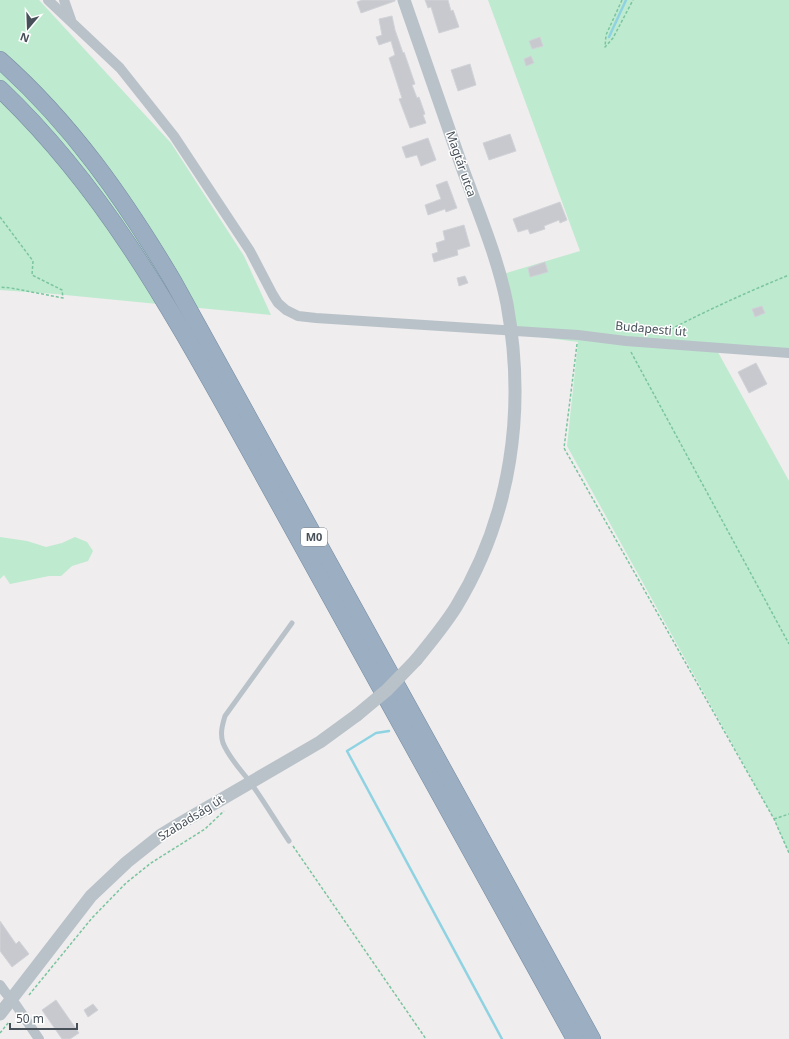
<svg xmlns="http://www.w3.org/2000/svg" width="789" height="1039" viewBox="0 0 789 1039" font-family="'Noto Sans',sans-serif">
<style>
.green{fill:#beeacf}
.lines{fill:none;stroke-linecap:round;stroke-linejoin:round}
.stream{stroke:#8fd3e3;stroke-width:2.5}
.building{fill:#c7c9cf;stroke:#d1d3d8}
.trunk-casing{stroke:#748ba3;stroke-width:18}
.path{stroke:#7ac59f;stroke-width:1.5;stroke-dasharray:3 2;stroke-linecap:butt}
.service{stroke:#b9c2c9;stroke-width:5}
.minor{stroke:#b9c2c9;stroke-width:10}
.tertiary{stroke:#b9c2c9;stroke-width:13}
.trunk{stroke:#9caec1;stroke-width:17}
.tertiary-bridge{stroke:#b9c2c9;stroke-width:13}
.labels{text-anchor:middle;stroke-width:3;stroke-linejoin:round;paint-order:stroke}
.shield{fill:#fff;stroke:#7e848b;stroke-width:1}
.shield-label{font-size:11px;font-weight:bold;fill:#475059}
.street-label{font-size:12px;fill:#475059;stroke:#fff}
</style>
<rect width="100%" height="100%" fill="#efeded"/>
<g class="green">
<path d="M0,0H39L171,143L244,256L271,315L55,294L0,290Z"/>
<path d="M488,0H789V349L714,345L789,481V853L774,819L567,446L578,342L518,334L500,275L580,251Z"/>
<path d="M0,537L27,541L46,547L62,543L75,537L87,542L93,551L88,561L72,566L61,576H49L10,584L4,575L0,579Z"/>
</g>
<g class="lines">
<g class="stream">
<path d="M609,37L626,0"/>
<path d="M389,731L376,733L347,751L502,1039"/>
</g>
</g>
<g class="building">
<path d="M362,0H395V1L361,13L357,2Z"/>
<path d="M425,0H448L451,11L453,10L459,27L439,33L431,7L428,8Z"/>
<path d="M392,16L395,30L403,53L404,52L415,84L412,85L417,98L419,97L425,114L423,115L426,123L410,128L399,99L402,98L389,58L395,55L391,41L379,45L376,37L382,35L379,19Z"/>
<path d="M540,37L543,46L532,49L529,41Z"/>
<path d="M531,56L534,63L526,66L524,59Z"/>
<path d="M470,64L476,85L458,91L451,70Z"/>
<path d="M510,134L516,151L489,160L483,143Z"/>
<path d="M428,138L436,160L421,166L417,155L406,158L402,147Z"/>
<path d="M447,181L457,208L446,212L445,209L428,215L425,205L441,199L436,185Z"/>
<path d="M560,202L567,220L560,223L559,220L544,226L545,229L530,234L528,229L518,232L513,219Z"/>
<path d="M464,225L470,246L457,250L458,255L434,262L432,254L438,252L436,243L445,240L443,231Z"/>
<path d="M545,262L548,272L530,277L528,268Z"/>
<path d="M465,276L468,283L459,286L457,278Z"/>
<path d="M762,306L765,313L755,317L752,309Z"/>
<path d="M756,363L767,384L749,393L738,372Z"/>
<path d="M0,921L16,944L19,941L29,954L12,967L0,951Z"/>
<path d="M56,1000L79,1033L70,1039H62L42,1010Z"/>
<path d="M93,1004L98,1010L88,1017L84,1010Z"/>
</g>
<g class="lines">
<g class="trunk-casing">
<g id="trunk">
<path d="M0,60C72,124 124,199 173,281L592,1039"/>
<path d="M0,89C105,189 170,308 240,433L575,1039"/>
</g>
</g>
<g class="path">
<path d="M622,0L606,35L605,47L613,38L633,0"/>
<path d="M0,217L33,261L32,275L62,290L63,298L11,288L0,287"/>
<path d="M662,334C703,312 745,293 789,275"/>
<path d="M577,344L564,448L774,819L789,853"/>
<path d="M631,352L789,644"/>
<path d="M774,819L789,814"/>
<path d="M293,846L426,1039"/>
<path d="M29,995L92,918L126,883L151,863L205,829L224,811"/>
<path d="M0,1033L9,1022"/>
</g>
<path class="service" d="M289,841C276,822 264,801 250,782C241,770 229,758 223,743C220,734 222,726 225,716L292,623"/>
<g class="minor">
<path d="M48,0L120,68L174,136L250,251L273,295L278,303L286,310L298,316L316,318L578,335L626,341L789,353"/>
<path d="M64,0L71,20"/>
<path d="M0,985L5,992L16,1005L39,1039"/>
</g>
<g class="tertiary">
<path d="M404,0C423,56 443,111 462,167C478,211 498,258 507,304C526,409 512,515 456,607C444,626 430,643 416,660"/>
<path d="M0,1014L91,896L127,862L161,835L179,824L320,742L357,715"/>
</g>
<use href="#trunk" class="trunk"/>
<path class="tertiary-bridge" d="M357,715L387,690L416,660"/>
</g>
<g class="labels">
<rect class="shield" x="301" y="528" width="26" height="18" rx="3"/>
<g class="shield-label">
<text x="314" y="541">M0</text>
</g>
<g class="street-label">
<text transform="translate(461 164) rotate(71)" y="4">Magtár utca</text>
<text transform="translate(651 329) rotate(5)" y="4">Budapesti út</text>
<text transform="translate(191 818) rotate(-32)" y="4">Szabadság út</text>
</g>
</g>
<g transform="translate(28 28) rotate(199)" stroke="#ffffff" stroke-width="3" paint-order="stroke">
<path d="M0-3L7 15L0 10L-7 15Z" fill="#475059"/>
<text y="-6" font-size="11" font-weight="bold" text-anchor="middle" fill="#475059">N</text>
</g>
<path d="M10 1023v6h67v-6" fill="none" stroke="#475059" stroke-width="2"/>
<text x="16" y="1023" font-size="12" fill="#475059" stroke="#ffffff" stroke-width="3" paint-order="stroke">50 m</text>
</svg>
